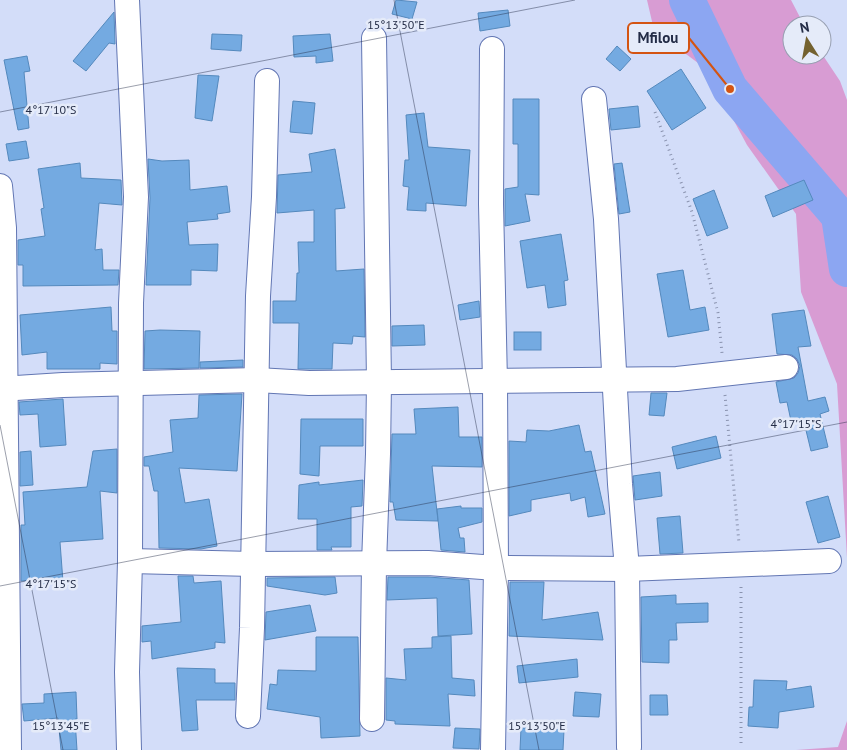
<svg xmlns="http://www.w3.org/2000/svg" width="847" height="750" viewBox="0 0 847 750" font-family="'PT Sans',sans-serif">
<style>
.green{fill:#d89cd3}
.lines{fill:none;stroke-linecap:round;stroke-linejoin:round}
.river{stroke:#8ca6f2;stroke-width:36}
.building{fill:#74aae1;stroke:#5489bd}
.street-casing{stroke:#6276b3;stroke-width:26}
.path{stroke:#8a93af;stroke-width:3;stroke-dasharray:1 4;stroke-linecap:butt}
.street{stroke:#fff;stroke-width:24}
.ticks{fill:none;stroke:#232c46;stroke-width:1;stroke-opacity:0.45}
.ticks-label{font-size:12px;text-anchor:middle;fill:#232c46;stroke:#e5ebf9;stroke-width:5;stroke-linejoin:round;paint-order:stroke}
.leader{fill:none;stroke:#d45412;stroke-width:2}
.callout-dot{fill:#d45412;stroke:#e5ebf9;stroke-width:2}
.callout{fill:#e5ebf9;stroke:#d45412;stroke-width:2}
.callout-label{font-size:15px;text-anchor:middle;font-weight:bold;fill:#232c46}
</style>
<rect width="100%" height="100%" fill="#d3ddf9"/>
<g class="green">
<path d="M647,0H791L804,25H792V55H822V54L840,81L847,100V558L837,384L801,292L796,214L747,145L706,69L654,30Z"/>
<path d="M847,721V750H796L838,747Z"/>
</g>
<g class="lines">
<path class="river" d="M687,0L730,89L839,216L847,269"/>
</g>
<g class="building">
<path d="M396,0L417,2L412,19L392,14Z"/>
<path d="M508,10L510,26L480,31L478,13Z"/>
<path d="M114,12L115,44L109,43L86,71L73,61Z"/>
<path d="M212,34L242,35L241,51L211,49Z"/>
<path d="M330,34L333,61L316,63V56L294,57L293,36Z"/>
<path d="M617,46L631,59L620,71L606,59Z"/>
<path d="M27,56L30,71L24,72L29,128L18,130L4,60Z"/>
<path d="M681,69L706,108L672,130L647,91Z"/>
<path d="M198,75L219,76L212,121L195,118Z"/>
<path d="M513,99H539V195L525,194L530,221L505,226V189L518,187V144H513Z"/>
<path d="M293,101L315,103L312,134L290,132Z"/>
<path d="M638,106L640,127L611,130L609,109Z"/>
<path d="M424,113L428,147L470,150L466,206L426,203V211L407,210L409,187L403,186L405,160H409L406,115Z"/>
<path d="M26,141L29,158L9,161L6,144Z"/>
<path d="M335,149L345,208L335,209L336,271L364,269L365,337L353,336L352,344L333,343L332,369H298L299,323H273V301H296L297,273H299L298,242H314V210L277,213L278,175L312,172L309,154Z"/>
<path d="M148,159L162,161L189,160L190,190L227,186L230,212L217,214L218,219L187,222L189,245L218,244L217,271L191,270V285H146L150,198Z"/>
<path d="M80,163L81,178L121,180L122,205L99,203L95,250L102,249L103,270H119L118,285L23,286V265H18V240L45,236L41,209L44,208L38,169Z"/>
<path d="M622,163L630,212L619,214L614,164Z"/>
<path d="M804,180L813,200L773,217L765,196Z"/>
<path d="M714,190L728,228L707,236L693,199Z"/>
<path d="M561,234L568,280L564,281L566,305L548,308L545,285L527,288L520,241Z"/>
<path d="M683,270L690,310L705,307L709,330L668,337L657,274Z"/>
<path d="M479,301L480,317L460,320L458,305Z"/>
<path d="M111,307L112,331H117V364L100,363V369H47V352L22,355L20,315Z"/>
<path d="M804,310L811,346L798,347L808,401L825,397L829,411L820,414L828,447L811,451L803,418L791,421L787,402L780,403L776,382L794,378L798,373L800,366L797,359L792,355L777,354L772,314Z"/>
<path d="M424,325L425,345L392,346V326Z"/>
<path d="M160,330L200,331L199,368L144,369L145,331Z"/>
<rect x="514" y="332" width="27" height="18"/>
<path d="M243,360V367L200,368V362Z"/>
<path d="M651,393H667L664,416L649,415Z"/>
<path d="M242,394L237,471L179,468L185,503L209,499L217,546L201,549L159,548L158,491H154L149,466H144V457L173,452L170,420L198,418L199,395Z"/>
<path d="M63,399L66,445L40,447L38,414L20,415L19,402Z"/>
<path d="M458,407L459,437H482V467L432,466L438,521L396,520L393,502H390L392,434H416L414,409Z"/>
<path d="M301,419H363V446H320L319,476L300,474Z"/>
<path d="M579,425L585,452L591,451L605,514L588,517L585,497L571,501L570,493L531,500V511L509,516V441L526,442L527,430L549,431Z"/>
<path d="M716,436L721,458L677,469L672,447Z"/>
<path d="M117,449V493L100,491L103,539L60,542L63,582L40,584V579L21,581V525H25L23,492L87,487L93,451Z"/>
<path d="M31,451L33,485L20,486V452Z"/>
<path d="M660,472L662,496L635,500L633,476Z"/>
<path d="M363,480L362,506L351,507V547H331L332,550H317V519H298L299,485L319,482V485Z"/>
<path d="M828,496L840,537L818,543L806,502Z"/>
<path d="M461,506V508H482V522L458,528L460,538H464L465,552L441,550L437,509Z"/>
<path d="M680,516L683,553L660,554L657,518Z"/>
<path d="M178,576H193L194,583L221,581L225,643L215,642V648L152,659L151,641L142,642V626L181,622Z"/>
<path d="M335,577L337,593L325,595L267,586V578Z"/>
<path d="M388,577H428L469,580L472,634L438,636L437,598L387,600Z"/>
<path d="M510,582H544L542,620L598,612L603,640L509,636Z"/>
<path d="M676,595V604L708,603V622L676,623L677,640H669V663L642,662L641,597Z"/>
<path d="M310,605L316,631L265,640L266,612Z"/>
<path d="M451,636L452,678L474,680L475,696L448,694L450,726L395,724V721L386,720V678L406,680L404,649L432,648V637Z"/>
<path d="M316,637H358L360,736L321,738L320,717L267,709L270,684L277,685L278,670L316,671Z"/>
<path d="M577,659L578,677L519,683L517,666Z"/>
<path d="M177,668L215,669V683H235V700H196L198,730L182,731Z"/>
<path d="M754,680L787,681L786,690L811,686L814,707L779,712L778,728L748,726L749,707H753Z"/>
<path d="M76,692L77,719H75L77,750H61L58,718L24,721L22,704L44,703V694Z"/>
<path d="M575,692L601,694L599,717L573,716Z"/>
<path d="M650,695H667L668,715H650Z"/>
<path d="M455,728L480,729L479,749L453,748Z"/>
<path d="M521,728L564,730L563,750H520Z"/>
</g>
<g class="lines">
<g class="street-casing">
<g id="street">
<path d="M127,0L136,197L131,303L130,561L127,672L129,750"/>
<path d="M492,49L491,204L495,382L496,568L493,750"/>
<path d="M594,99L606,219L620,484L627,569L629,747"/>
<path d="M0,186L4,228L9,750"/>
<path d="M0,389L63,385L257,380L309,383L677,379L786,367"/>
<path d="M130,561L253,564L428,563L496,568L627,569L829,561"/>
<path d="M248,716L252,628L258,296L264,197L267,81"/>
<path d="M372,719L374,564L378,454L379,382L374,38"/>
</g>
</g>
<g class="path">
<path d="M655,112L692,212L718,313L722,353"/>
<path d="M725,395L739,543"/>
<path d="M741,743V586"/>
</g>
<use href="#street" class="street"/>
</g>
<path class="ticks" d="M394,0L539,750M0,112L575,0M0,425L63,750M0,586L847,422"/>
<g class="ticks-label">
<text x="396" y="29">15°13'50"E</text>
<text x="51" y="114">4°17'10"S</text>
<text x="796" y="428">4°17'15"S</text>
<text x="51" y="588">4°17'15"S</text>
<text x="61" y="730">15°13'45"E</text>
<text x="537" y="730">15°13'50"E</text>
</g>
<path class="leader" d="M730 89L689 38"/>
<circle class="callout-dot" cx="730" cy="89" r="5"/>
<rect class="callout" x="628" y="23" width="61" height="30" rx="5"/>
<g class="callout-label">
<text x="658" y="43">Mfilou</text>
</g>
<g transform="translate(807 40) rotate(349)"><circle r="24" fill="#e5ebf9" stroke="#979fb1"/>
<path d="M0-4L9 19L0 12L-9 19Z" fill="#746230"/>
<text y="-8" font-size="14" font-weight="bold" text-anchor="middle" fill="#232c46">N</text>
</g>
</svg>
